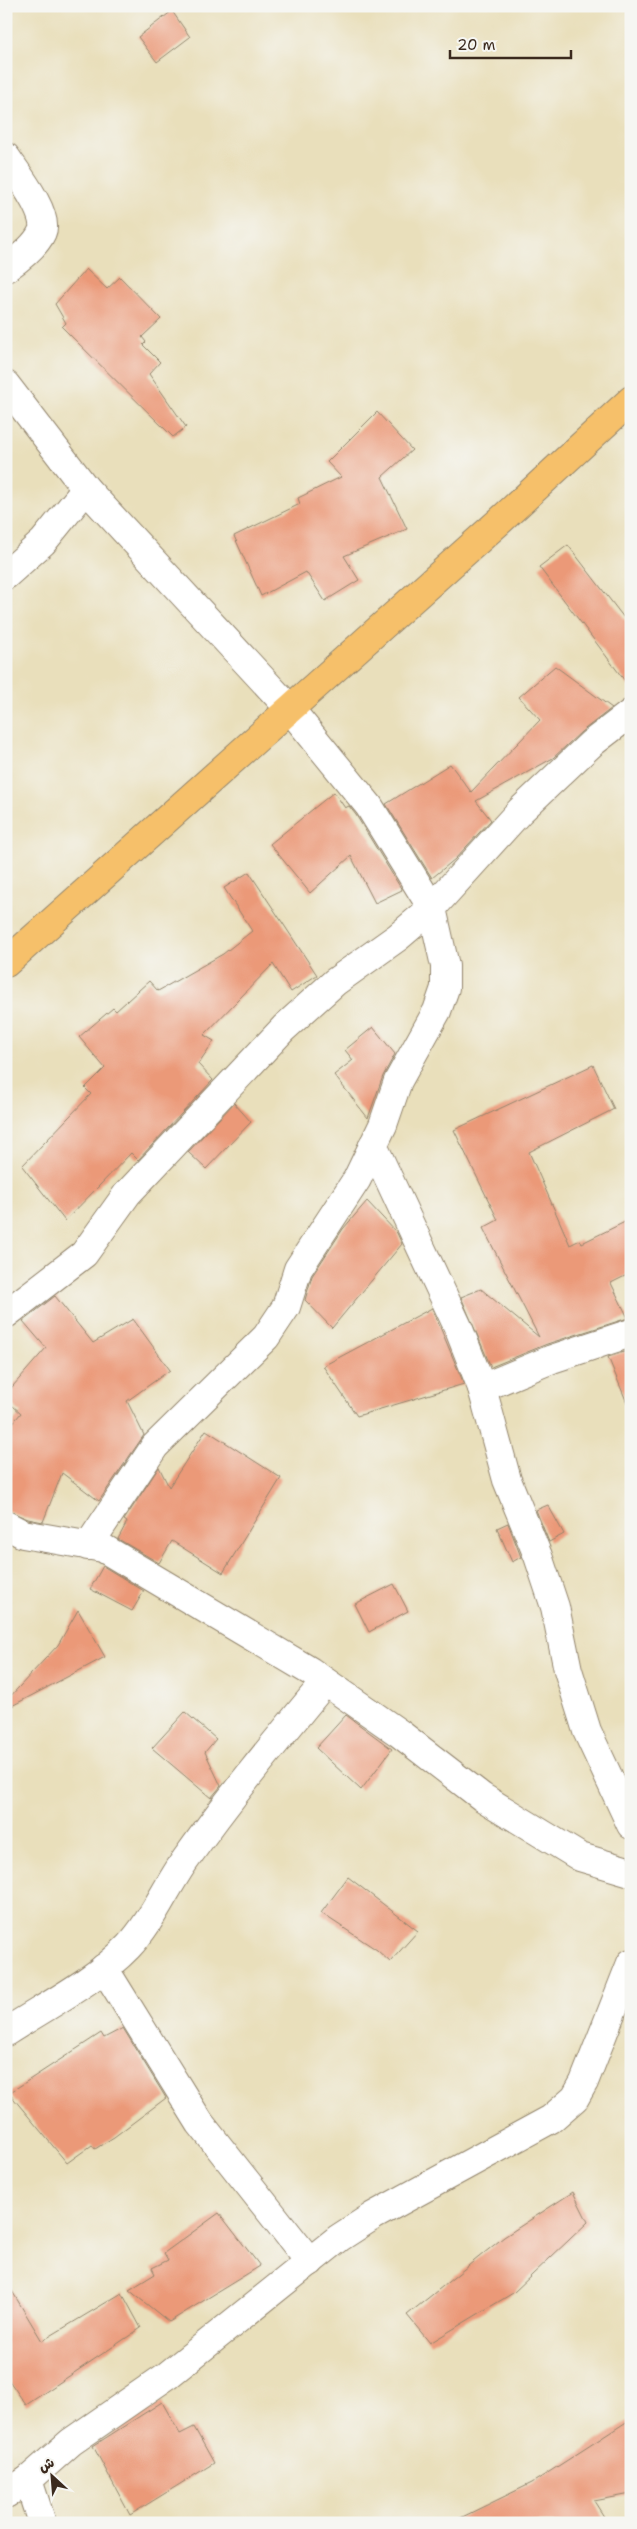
<svg xmlns="http://www.w3.org/2000/svg" width="637" height="2529" viewBox="0 0 637 2529" font-family="'Shantell Sans','Playpen Sans Arabic',sans-serif">
<style>
.building{fill:#eb9978}
.lines{fill:none;stroke-linecap:round;stroke-linejoin:round}
.minor-casing{stroke:#92846c;stroke-width:30}
.major-casing{stroke:#92846c;stroke-width:30}
.minor{stroke:#fff;stroke-width:28}
.major{stroke:#f6c06b;stroke-width:28}
</style>
<rect width="100%" height="100%" fill="#f6f6f2"/>
<filter id="ink" filterUnits="userSpaceOnUse"><feTurbulence type="fractalNoise" baseFrequency=".02" numOctaves="2"/><feDisplacementMap in="SourceGraphic" scale="10" xChannelSelector="R" yChannelSelector="G"/><feConvolveMatrix kernelMatrix="1 2 1 2 8 2 1 2 1" color-interpolation-filters="sRGB"/></filter>
<filter id="wash" filterUnits="userSpaceOnUse"><feTurbulence type="fractalNoise" baseFrequency=".0096" numOctaves="4" result="noise"/><feDisplacementMap in="SourceGraphic" scale="20" xChannelSelector="R" yChannelSelector="G"/><feGaussianBlur stdDeviation="1.12" result="paint"/><feColorMatrix in="noise" values="0 0 0 0 0 0 0 0 0 0 0 0 0 0 0 0 0 1.4 0 .05"/><feComposite in="paint" operator="in"/></filter>
<g filter="url(#wash)">
<rect width="100%" height="100%" fill="#e9dfbb"/>
<g id="blocks">
<g class="building">
<path d="M172,11L190,37L157,62L138,37Z"/>
<path d="M86,269L107,289L120,277L161,319L142,337L146,342L143,345L160,362L149,374L186,427L173,437L62,327L66,323L55,304Z"/>
<path d="M377,412L412,450L382,477L407,529L344,556L359,580L325,601L306,572L261,596L234,536L300,504L298,498L341,477L327,462Z"/>
<path d="M568,545L631,627V689L539,567Z"/>
<path d="M555,666L612,708L581,732L553,758L476,801L491,820L455,859L432,878L386,804L450,764L471,792L540,720L519,697Z"/>
<path d="M334,792L345,808L349,806L356,815L402,890L375,903L351,856L310,893L270,844Z"/>
<path d="M249,872L317,975L291,992L273,964L204,1035L214,1041L198,1064L213,1080L138,1160L131,1153L65,1221L22,1166L91,1094L85,1088L105,1068L79,1037L113,1008L116,1011L149,981L158,991L223,954L252,931L224,888Z"/>
<path d="M373,1027L395,1054L383,1076L368,1118L334,1075L353,1060L345,1050Z"/>
<path d="M593,1065L614,1109L529,1152L570,1245L580,1240L582,1243L631,1219V1273L611,1283L628,1318L547,1344L491,1367L461,1297L481,1289L539,1337L483,1228L498,1220L454,1130Z"/>
<path d="M234,1103L251,1122L206,1169L188,1152Z"/>
<path d="M367,1201L397,1233L402,1244L332,1328L305,1300L312,1276L343,1229Z"/>
<path d="M55,1296L93,1343L133,1319L170,1370L127,1401L144,1435L99,1501L62,1473L43,1522L28,1519L6,1510V1431L21,1413L6,1400V1394L46,1348L23,1321Z"/>
<path d="M432,1308L464,1384L357,1416L323,1366Z"/>
<path d="M631,1350V1410H630L608,1357Z"/>
<path d="M206,1430L281,1478L223,1573L172,1541L159,1563L118,1539L127,1522L124,1520L159,1467L169,1487Z"/>
<path d="M548,1505L564,1534L549,1542L536,1510Z"/>
<path d="M508,1523L521,1557L512,1562L497,1528Z"/>
<path d="M103,1566L144,1591L132,1611L90,1589Z"/>
<path d="M394,1584L408,1611L369,1632L355,1604Z"/>
<path d="M78,1610L105,1657L6,1709V1701L58,1645Z"/>
<path d="M185,1712L216,1739L205,1752L221,1786L211,1798L152,1748Z"/>
<path d="M346,1715L392,1749L361,1790L316,1748Z"/>
<path d="M348,1877L418,1931L390,1962L377,1950L321,1913Z"/>
<path d="M123,2028L166,2098L114,2137L95,2149L92,2145L67,2163L9,2093L101,2033L104,2038Z"/>
<path d="M573,2192L588,2222L513,2293L430,2343L407,2315L504,2237Z"/>
<path d="M219,2213L260,2266L169,2322L129,2290L155,2274L152,2268L168,2260L164,2253Z"/>
<path d="M6,2281L42,2341L122,2293L141,2328L26,2405L6,2376Z"/>
<path d="M162,2402L180,2434L194,2427L214,2463L130,2515L93,2446Z"/>
<path d="M631,2419V2494L594,2501L608,2523H450L532,2483Z"/>
</g>
</g>
</g>
<g filter="url(#ink)">
<use href="#blocks" fill-opacity="0" stroke="#92846c" stroke-width="1"/>
<g class="lines">
<g class="minor-casing">
<g id="minor">
<path d="M6,157C16,172 50,215 42,232C36,246 19,259 6,268"/>
<path d="M6,385L86,489L290,709L369,806L432,908L445,966V988L437,1011L398,1081L383,1125L357,1179L298,1269L286,1307L266,1337L155,1446L88,1546"/>
<path d="M6,575L43,542L86,489"/>
<path d="M373,1145L458,1327L482,1388L507,1480L538,1556L555,1607L568,1670L587,1731L631,1825"/>
<path d="M6,1314L84,1254L127,1194L284,1028L335,982L398,937L432,908L520,811L592,743L631,713"/>
<path d="M482,1388L552,1359L631,1333"/>
<path d="M6,1525L23,1534L103,1548L310,1671L399,1733L482,1797L580,1857L631,1872"/>
<path d="M104,1968L200,2123L310,2262"/>
<path d="M6,2032C46,2006 95,1981 128,1947C152,1922 166,1887 186,1859C230,1797 277,1740 325,1682"/>
<path d="M28,2480L42,2523"/>
<path d="M6,2494L28,2480L71,2442L168,2375L339,2238L373,2216L551,2119L575,2098L584,2082L631,1963"/>
</g>
</g>
<g class="major-casing">
<path id="major" d="M6,963L502,519L631,400"/>
</g>
<use href="#minor" class="minor"/>
<use href="#major" class="major"/>
</g>
</g>
<rect width="637" height="2529" fill="none" stroke="#f6f6f2" stroke-width="25"/>
<g transform="translate(52 2476) rotate(334)" stroke="#f6f6f2" stroke-width="4" paint-order="stroke">
<path d="M0-4L9 19L0 12L-9 19Z" fill="#3b2a1e"/>
<text y="-8" font-size="14" font-weight="bold" text-anchor="middle" fill="#3b2a1e">ش</text>
</g>
<path d="M450 50v8h121v-8" fill="none" stroke="#3b2a1e" stroke-width="2.5"/>
<text x="457" y="50" font-size="15" fill="#3b2a1e" stroke="#f6f6f2" stroke-width="4" paint-order="stroke">20 m</text>
</svg>
